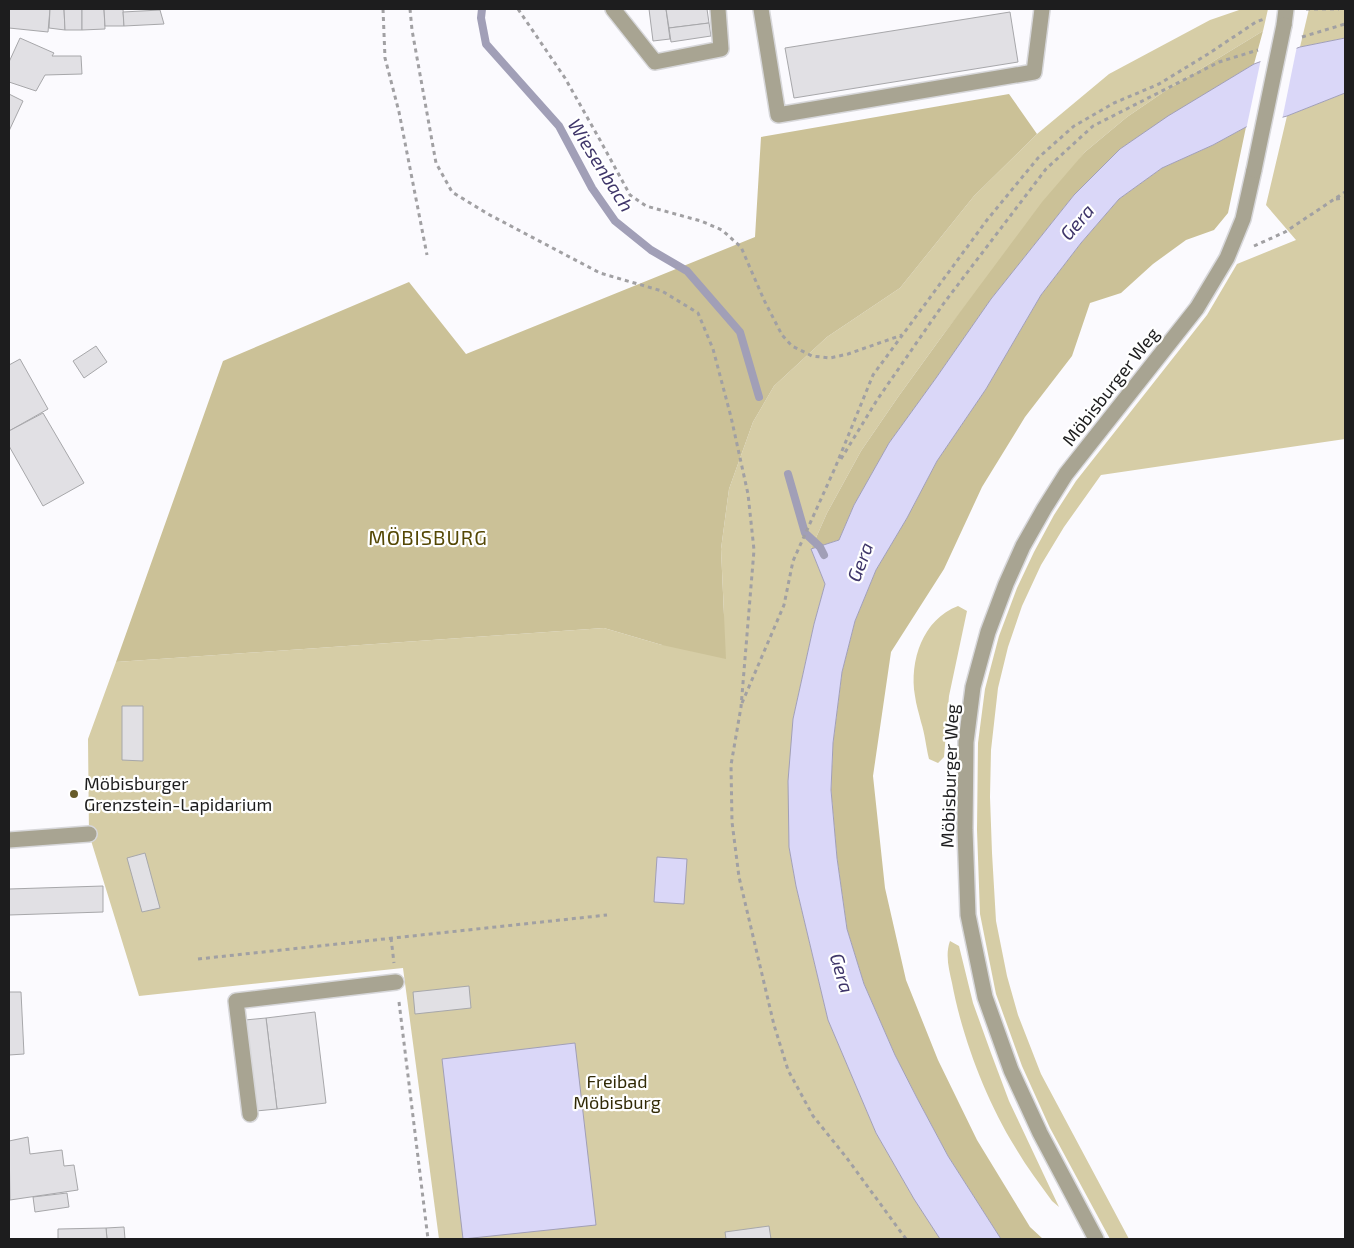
<svg xmlns="http://www.w3.org/2000/svg" width="1354" height="1248" viewBox="0 0 1354 1248" font-family="'Exo 2',sans-serif">
<style>
.green{fill:#d6cda6}
.forest{fill:#cbc197}
.water{fill:#dad7f8;stroke:#a19fb7}
.pier{fill:#fbfafe}
.lines{fill:none;stroke-linecap:round;stroke-linejoin:round}
.stream{stroke:#a19fb7;stroke-width:8}
.building{fill:#e1e0e4;stroke:#a7a7aa}
.minor-casing{stroke:#d7d7da;stroke-width:18}
.path{stroke:#a1a0a3;stroke-width:3;stroke-dasharray:4 4;stroke-linecap:butt}
.minor{stroke:#a8a492;stroke-width:15}
.minor-bridge-casing{stroke:#d7d7da;stroke-width:18;stroke-linecap:butt}
.minor-bridge{stroke:#a8a492;stroke-width:15}
.poi-dot{fill:#675c29;stroke:#fff;stroke-width:2}
.labels{text-anchor:middle;stroke-width:4.5;stroke-linejoin:round;paint-order:stroke}
.street-label{font-size:18px;fill:#1d1d1e;stroke:#fff}
.poi-label{font-size:18px;fill:#1d1d1e;stroke:#fff;text-anchor:start}
.park-label{font-size:18px;fill:#312a06;stroke:#fff}
.water-label{font-size:19px;font-style:italic;fill:#3f366a;stroke:#fff}
.quarter-label{font-size:20px;letter-spacing:1px;fill:#544704;stroke:#fff}
</style>
<rect width="100%" height="100%" fill="#fbfafe"/>
<g class="green">
<path d="M1242,9H1268L1263,31L1168,89L1127,117L1085,152L943,335L898,397L861,451L827,513L811,549L825,584L814,624L793,719L789,847L796,886L828,1020L876,1133L914,1199L940,1239H439L403,968L139,996L89,834L88,739L116,662L604,628L662,645L724,614L721,549L729,489L753,422L774,386L827,337L900,288L974,196L1037,134L1109,74L1210,20Z"/>
<path d="M1309,9H1345V38L1300,47Z"/>
<path d="M1345,93V439L1101,475L1064,527L1041,565L1022,606L1008,647L998,688L991,750L990,797L992,853L996,921L1007,976L1018,1015L1041,1074L1129,1239H1110L1050,1128L1022,1066L996,994L980,914L977,830L978,743L985,689L999,636L1017,588L1034,552L1054,515L1076,481L1207,315L1237,264L1296,240L1266,205L1287,116Z"/>
<path d="M958,606L967,611L949,696L944,757L938,763L929,759C926,747 925,734 921,722C919,713 916,705 915,696C909,661 923,619 958,606Z"/>
<path d="M950,941L959,946L973,1003L991,1053L1009,1101L1059,1207L1052,1201C1039,1183 1026,1166 1015,1147C986,1100 962,1037 952,983C949,969 945,955 950,941Z"/>
</g>
<g class="forest">
<path d="M1263,31L1254,64L1169,116L1120,149L1074,195L991,299L936,378L889,443L854,505L839,540L811,549L827,513L861,451L898,397L943,335L1042,202L1085,152L1127,117L1168,89Z"/>
<path d="M1009,94L1037,134L974,196L900,288L827,337L774,386L753,422L729,489L721,549L726,659L662,645L604,628L116,662L223,361L409,282L466,354L755,237L761,137Z"/>
<path d="M1246,127L1228,213L1214,230L1186,240L1153,264L1121,293L1090,303L1072,356L1025,417L982,487L944,569L891,652L873,776L885,888L906,980L938,1060L977,1140L1030,1227L1043,1239H1001L948,1156L917,1098L895,1055L864,984L847,929L837,858L831,790L833,743L842,672L855,621L876,570L907,518L937,461L986,389L1041,295L1081,243L1119,199L1162,168L1213,145Z"/>
</g>
<g class="water">
<path d="M1345,38V93L1287,116L1246,127L1213,145L1162,168L1119,199L1081,243L1041,295L986,389L937,461L907,518L876,570L855,621L842,672L833,743L831,790L837,858L847,929L864,984L895,1055L917,1098L948,1156L1001,1239H940L914,1199L876,1133L828,1020L796,886L789,847L788,781L793,719L814,624L825,584L811,549L839,540L854,505L889,443L936,378L991,299L1074,195L1120,149L1168,116L1254,64L1300,47Z"/>
<path d="M657,857L687,859L684,904L654,902Z"/>
<path d="M575,1043L596,1225L463,1239L442,1059Z"/>
</g>
<path class="pier" d="M1297,46L1282,120L1246,130L1261,59Z"/>
<g class="lines">
<g class="stream">
<path d="M482,9L481,18L486,44L559,126L592,188L615,221L651,250L687,271L740,332L759,397"/>
<path d="M788,474L805,533L820,547L824,555"/>
</g>
</g>
<g class="building">
<path d="M9,9H50L48,32L9,28Z"/>
<path d="M50,9H64L65,30L49,28Z"/>
<path d="M64,9H82V30H65Z"/>
<path d="M82,9H104L105,29L82,30Z"/>
<path d="M104,9H123L124,26H105Z"/>
<path d="M649,9H666L670,39L653,41Z"/>
<path d="M666,9H707L709,23L669,28Z"/>
<path d="M160,10L164,24L124,26L123,12Z"/>
<path d="M1010,12L1018,62L794,98L785,48Z"/>
<path d="M709,23L711,36L671,42L669,28Z"/>
<path d="M20,38L54,53L52,56H81L82,74L45,75L36,91L9,82V62Z"/>
<path d="M9,94L23,101L9,131Z"/>
<path d="M96,346L107,362L84,378L73,361Z"/>
<path d="M20,359L48,409L9,431V365Z"/>
<path d="M43,413L84,483L43,506L9,446V431Z"/>
<path d="M122,706H143V761L122,760Z"/>
<path d="M145,853L160,908L142,912L127,858Z"/>
<path d="M103,886V912L9,915V889Z"/>
<path d="M469,986L471,1008L415,1014L413,992Z"/>
<path d="M9,992H21L24,1054L9,1055Z"/>
<path d="M315,1012L326,1103L277,1109L266,1018Z"/>
<path d="M266,1018L277,1109L256,1111L245,1020Z"/>
<path d="M28,1137L30,1154L62,1150L64,1166L74,1165L78,1190L10,1200L9,1141Z"/>
<path d="M67,1193L69,1207L35,1212L33,1197Z"/>
<path d="M769,1226L771,1239H726L725,1232Z"/>
<path d="M124,1227L125,1239H107L106,1228Z"/>
<path d="M106,1228L107,1239H58V1229Z"/>
</g>
<g class="lines">
<g class="minor-casing">
<g id="minor">
<path d="M613,9L655,62L721,49L718,9"/>
<path d="M761,9L778,115L1034,72L1042,9"/>
<path d="M1284,25L1286,9"/>
<path d="M9,840L89,834"/>
<path d="M250,1114L236,1001L396,982"/>
<path d="M1096,1239L1040,1133L1011,1070L985,997L968,915L965,830L966,742L973,687L988,632L1006,584L1023,546L1044,509L1066,474L1197,308L1227,258L1243,219L1254,170"/>
</g>
</g>
<g class="path">
<path d="M383,9L385,58L399,112L427,255"/>
<path d="M410,9L412,30L436,163L452,192L488,214L600,273L662,291L698,313L713,349L731,417L748,494L754,550L741,707L731,765L732,822L739,877L774,1025L788,1070L813,1116L846,1157L906,1239"/>
<path d="M518,9L565,78L600,140L630,195L646,206L701,221L722,230L741,247L764,300L782,335L792,346L812,356L830,358L848,354L902,335"/>
<path d="M1306,9H1339"/>
<path d="M1302,37L1345,24"/>
<path d="M1336,199L1345,198"/>
<path d="M1254,246L1285,232L1345,192"/>
<path d="M841,459L877,400L944,303L1046,169L1093,126L1219,62L1258,50"/>
<path d="M742,703L784,605L793,561L835,468L873,375L987,220L1038,158L1074,126L1114,103L1159,84L1208,54L1256,22L1264,19"/>
<path d="M391,938L394,963"/>
<path d="M198,959L607,915"/>
<path d="M399,1002L428,1239"/>
</g>
<use href="#minor" class="minor"/>
<g class="minor-bridge-casing">
<path id="minor-bridge" d="M1254,170L1284,25"/>
</g>
<use href="#minor-bridge" class="minor-bridge"/>
</g>
<circle class="poi-dot" cx="74" cy="794" r="5"/>
<g class="labels">
<g class="street-label">
<text transform="translate(1111 387) rotate(-52)" y="6">Möbisburger Weg</text>
<text transform="translate(950 776) rotate(-88)" y="6">Möbisburger Weg</text>
</g>
<g class="poi-label">
<text x="84" y="790">Möbisburger<tspan x="84" dy="21">Grenzstein-Lapidarium</tspan></text>
</g>
<g class="park-label">
<text x="617" y="1088">Freibad<tspan x="617" dy="21">Möbisburg</tspan></text>
</g>
<g class="water-label">
<text transform="translate(601 165) rotate(58)" y="7">Wiesenbach</text>
<text transform="translate(1077 222) rotate(-49)" y="7">Gera</text>
<text transform="translate(860 562) rotate(-69)" y="7">Gera</text>
<text transform="translate(842 973) rotate(73)" y="7">Gera</text>
</g>
<g class="quarter-label">
<text x="428" y="545">MÖBISBURG</text>
</g>
</g>
<rect width="1354" height="1248" fill="none" stroke="#1d1d1e" stroke-width="20"/>
</svg>
